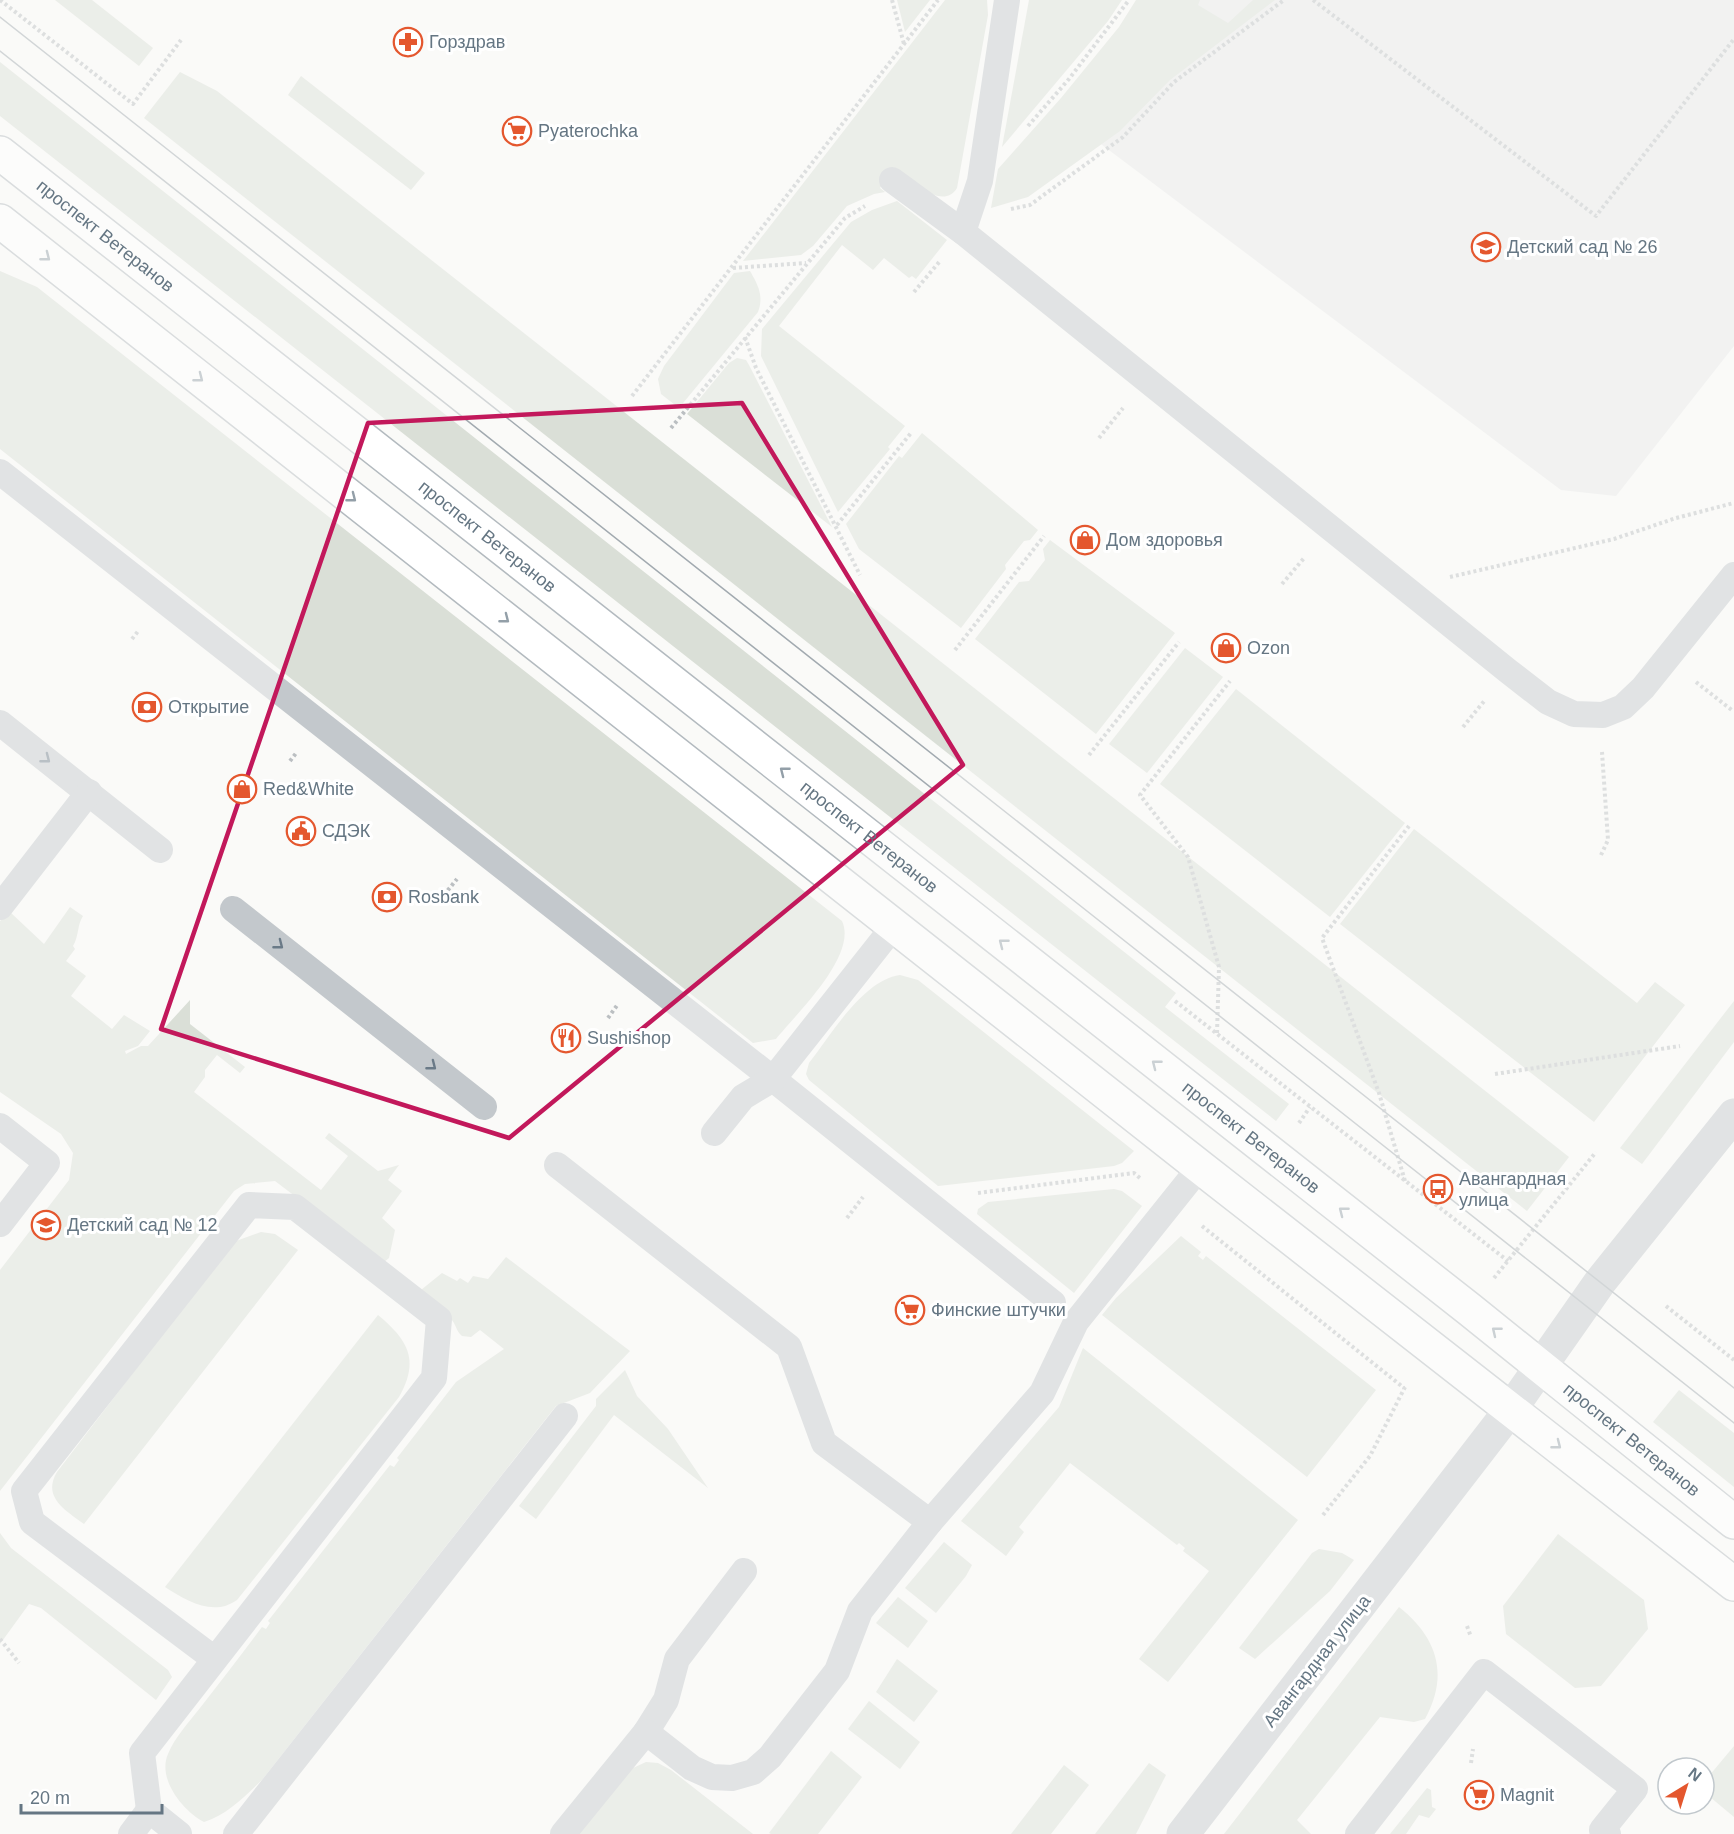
<svg xmlns="http://www.w3.org/2000/svg" width="1734" height="1834" viewBox="0 0 1734 1834" font-family="Helvetica,sans-serif">
<style>
.built{fill:#e8e9e9}
.green{fill:#dadfd7}
.lines{fill:none;stroke-linecap:round;stroke-linejoin:round}
.secondary-casing{stroke:#b3babf;stroke-width:36}
.path{stroke:#bbbfc2;stroke-width:4;stroke-dasharray:3 3;stroke-linecap:butt}
.service{stroke:#c3c8cc;stroke-width:26}
.minor{stroke:#c3c8cc;stroke-width:33}
.secondary{stroke:#fff;stroke-width:33}
.tram{stroke:#a2aab0;stroke-width:1.5}
.oneway{stroke:#939fa8}
.oneway2{stroke:#6a7a87}
.marked{fill:none;stroke:#c2185b;stroke-width:4.5;stroke-linejoin:round}
.labels{text-anchor:middle;stroke-width:6;stroke-linejoin:round;paint-order:stroke}
.poi-label{font-size:18px;fill:#657683;stroke:#fff;text-anchor:start}
.street-label{font-size:18px;fill:#657683;stroke:#fff}
</style>
<rect width="100%" height="100%" fill="#fafaf8"/>
<path class="built" d="M1161,0H1734V346L1616,496L1561,490L1069,120Z"/>
<g class="green">
<path d="M55,0H92L153,48L139,66Z"/>
<path d="M897,0H930L905,32Z"/>
<path d="M945,0H987L988,15L957,188C942,212 911,179 896,168L880,188L885,192L874,194L847,206L813,246L801,255L743,261Z"/>
<path d="M1029,0H1122L1108,21L1002,147Z"/>
<path d="M1136,0H1200L1198,5L1228,23L1253,0H1275L1170,80L1120,131L1028,197L991,208L998,169L1061,98L1119,27Z"/>
<path d="M0,62L1176,993L1165,1007L1289,1104L1276,1121L0,116Z"/>
<path d="M180,72L217,91L1569,1157L1527,1211L144,118Z"/>
<path d="M301,76L425,173L411,190L288,95Z"/>
<path d="M897,201L947,240L916,279L912,276L909,278L884,258L873,270L842,245L779,326L905,426L888,447L890,449L838,512L761,356L762,329L851,222L872,210Z"/>
<path d="M0,271L37,287L842,921C858,955 797,1013 776,1039L753,1043L0,449Z"/>
<path d="M750,271C758,285 764,296 758,312L679,408L661,394L658,379L664,366L734,273Z"/>
<path d="M737,358L746,360L749,365L832,527L687,414L729,363Z"/>
<path d="M922,433L1038,530L1030,540L1024,541L1005,565L1006,569L961,628L859,549L846,524L899,456L902,458Z"/>
<path d="M1050,540L1175,633L1096,734L975,639L1019,582L1029,581L1045,560L1043,549Z"/>
<path d="M1185,648L1223,677L1147,773L1109,744Z"/>
<path d="M1236,689L1405,823L1330,917L1160,784Z"/>
<path d="M1414,829L1637,1003L1655,982L1685,1005L1594,1122L1340,924Z"/>
<path d="M70,907L83,916C77,925 79,936 73,946L75,949L66,961L86,976L71,996L112,1029L124,1015L150,1031L138,1046L125,1051L126,1054L141,1046H148L190,1000V1024L245,1067L240,1073L217,1055L205,1070V1077L194,1092L321,1190L348,1156L325,1138L329,1133L378,1171L399,1165L388,1180L402,1191L382,1218L395,1230L389,1258L383,1263L275,1181L245,1184L234,1191L0,1491V1270L69,1180L73,1153L61,1134L0,1092V921L10,912L44,944Z"/>
<path d="M900,975L918,980L1134,1151L1122,1163L1114,1166L938,1186L809,1080L806,1074L809,1063C831,1035 863,980 900,975Z"/>
<path d="M1734,1001V1042L1642,1164L1620,1148Z"/>
<path d="M1114,1189L1122,1191L1142,1206L1074,1293L977,1214L978,1209L988,1202Z"/>
<path d="M261,1232L275,1234L298,1250L84,1524C65,1510 42,1497 57,1472L227,1250L236,1241Z"/>
<path d="M1181,1236L1201,1252L1198,1256L1203,1260L1206,1256L1376,1390L1307,1477L1102,1315L1116,1298Z"/>
<path d="M506,1257L630,1351L590,1393L556,1406L262,1780C245,1796 227,1815 204,1822C183,1811 157,1779 168,1754C175,1737 189,1722 200,1708C221,1681 242,1654 262,1627L266,1629L270,1623L268,1621L390,1465L394,1467L399,1460L397,1458L456,1382L504,1349L480,1330L471,1337L462,1336C456,1331 456,1324 451,1319C441,1309 430,1302 421,1290L442,1273L457,1281L460,1278L468,1283L473,1276L488,1279Z"/>
<path d="M378,1315C408,1340 420,1360 399,1397L237,1600C213,1617 187,1601 165,1587Z"/>
<path d="M1083,1348L1298,1520L1168,1682L1139,1659L1209,1571L1183,1551L1185,1548L1179,1543L1177,1545L1070,1463L1019,1527L1024,1532L1006,1556L961,1521L1059,1407Z"/>
<path d="M625,1370L637,1396L668,1429L708,1488L614,1415L536,1519L519,1506L596,1406V1399Z"/>
<path d="M1679,1390L1734,1433V1487L1653,1422Z"/>
<path d="M0,1533L11,1548L168,1670L172,1677L156,1700L41,1608L29,1604L0,1644Z"/>
<path d="M1558,1534L1644,1600L1648,1629L1601,1686L1575,1688L1506,1634L1503,1606Z"/>
<path d="M944,1542L972,1565L966,1576L936,1613L905,1588Z"/>
<path d="M1319,1549L1342,1553L1354,1560L1330,1591L1255,1659L1239,1648L1312,1553Z"/>
<path d="M898,1597L928,1621L908,1648L876,1623Z"/>
<path d="M1399,1607C1438,1638 1449,1675 1425,1719L1414,1722L1380,1717L1297,1820L1311,1834H1224Z"/>
<path d="M897,1659L938,1691L914,1722L876,1692Z"/>
<path d="M869,1701L920,1742L900,1769L848,1729Z"/>
<path d="M1734,1746V1817L1704,1792V1782Z"/>
<path d="M831,1751L862,1777L818,1834H771L769,1833Z"/>
<path d="M646,1762L658,1763L671,1770L753,1834H578L624,1776L633,1768Z"/>
<path d="M1149,1763L1166,1775L1136,1834H1095Z"/>
<path d="M1064,1765L1089,1785L1051,1834H1011Z"/>
<path d="M1427,1788L1431,1790L1432,1807L1436,1809L1429,1818L1419,1815L1406,1834H1390Z"/>
</g>
<g class="lines">
<g class="secondary-casing">
<g id="secondary">
<path id="s1" d="M0,153L1469,1309L1734,1522"/>
<path d="M0,221L1200,1167L1734,1584"/>
</g>
</g>
<g class="path">
<path d="M0,0L133,104L181,40"/>
<path d="M892,0L904,44"/>
<path d="M1313,0L1596,216L1734,39"/>
<path d="M1028,126L1069,79L1129,0"/>
<path d="M1011,209L1030,205L1123,137L1174,82L1284,0"/>
<path d="M733,268L806,263"/>
<path d="M914,292L940,261"/>
<path d="M745,337L756,368L860,575"/>
<path d="M632,396L938,0"/>
<path d="M671,428L845,218L865,206"/>
<path d="M1099,438L1123,408"/>
<path d="M837,525L911,433"/>
<path d="M1450,577L1614,539L1676,518L1734,503"/>
<path d="M1282,584L1305,557"/>
<path d="M132,639L139,630"/>
<path d="M955,650L1044,536"/>
<path d="M1696,682L1733,711"/>
<path d="M1463,727L1485,700"/>
<path d="M1089,755L1179,642"/>
<path d="M290,761L297,752"/>
<path d="M1601,855L1608,840L1602,752"/>
<path d="M444,895L457,879"/>
<path d="M1175,1001L1508,1261"/>
<path d="M608,1018L618,1004"/>
<path d="M1217,1033L1219,967L1188,857L1140,795L1230,681"/>
<path d="M1495,1074L1680,1046"/>
<path d="M1299,1123L1310,1107"/>
<path d="M1405,1181L1379,1093L1322,938L1409,826"/>
<path d="M978,1193L1134,1173L1141,1179"/>
<path d="M847,1218L863,1197"/>
<path d="M1202,1226L1404,1388"/>
<path d="M1494,1278L1596,1152"/>
<path d="M1666,1306L1734,1360"/>
<path d="M1323,1515L1370,1456L1405,1387"/>
<path d="M1467,1626L1471,1637"/>
<path d="M0,1639L19,1663"/>
<path d="M1471,1763L1473,1749"/>
</g>
<g class="service">
<path d="M1007,0L980,181L963,232L1508,671L1548,702L1574,714L1603,715L1623,707L1643,688L1734,575"/>
<path d="M892,180L963,232"/>
<path d="M0,472L773,1079L1053,1303"/>
<path d="M0,723L160,850"/>
<path d="M0,907L89,792"/>
<path d="M233,909L484,1107"/>
<path d="M0,1126L47,1163L0,1224"/>
<path d="M714,1133L743,1097L773,1079L894,926"/>
<path d="M557,1165L789,1347L824,1443L930,1522"/>
<path d="M646,1732L666,1700L677,1659L744,1571"/>
<path d="M131,1834L149,1810"/>
<path d="M179,1834L149,1810L142,1753L434,1378L439,1319L295,1207L249,1205L24,1491L32,1522L213,1658"/>
<path d="M236,1834L565,1416"/>
<path d="M563,1834L646,1732L692,1768L712,1777L732,1778L753,1772L770,1757L837,1671L860,1611L930,1522L1042,1393L1076,1322L1200,1167"/>
<path d="M1358,1834L1484,1672L1635,1789L1602,1830L1608,1834"/>
</g>
<path class="minor" d="M1183,1834L1511,1409L1600,1282L1734,1115"/>
<use href="#secondary" class="secondary"/>
<g class="tram">
<path d="M0,17L1734,1388"/>
<path d="M0,51L1734,1423"/>
</g>
</g>
<defs><path id="oneway-chevron" d="M-2-3.5L2.5 0L-2 3.5" fill="none" stroke-width="1.6" stroke-linecap="round" stroke-linejoin="round" transform="scale(1.5)"/></defs>
<g class="oneway">
<use href="#oneway-chevron" transform="translate(46 257) rotate(38)"/>
<use href="#oneway-chevron" transform="translate(199 378) rotate(38)"/>
<use href="#oneway-chevron" transform="translate(352 498) rotate(38)"/>
<use href="#oneway-chevron" transform="translate(505 619) rotate(38)"/>
<use href="#oneway-chevron" transform="translate(784 771) rotate(-142)"/>
<use href="#oneway-chevron" transform="translate(1003 943) rotate(-142)"/>
<use href="#oneway-chevron" transform="translate(1156 1064) rotate(-142)"/>
<use href="#oneway-chevron" transform="translate(1343 1211) rotate(-142)"/>
<use href="#oneway-chevron" transform="translate(1496 1331) rotate(-141)"/>
<use href="#oneway-chevron" transform="translate(1557 1445) rotate(38)"/>
</g>
<g class="oneway2">
<use href="#oneway-chevron" transform="translate(46 759) rotate(38)"/>
<use href="#oneway-chevron" transform="translate(279 945) rotate(38)"/>
<use href="#oneway-chevron" transform="translate(432 1066) rotate(38)"/>
</g>
<path d="M0 0H1734V1834H0ZM742,403L963,765L509,1138L161,1029L368,423Z" fill="#fafaf8" fill-opacity=".55" fill-rule="evenodd"/>
<path class="marked" d="M742,403L963,765L509,1138L161,1029L368,423Z"/>
<defs>
<g id="pharmacy-ring" transform="scale(1.5)"><circle r="9.5" fill="#fff" stroke="#e4572e" stroke-width="1.5"/><path d="M-2-6h4v4h4v4h-4v4h-4v-4h-4v-4h4Z" fill="#e4572e"/></g>
<g id="supermarket-ring" transform="scale(1.5)"><circle r="9.5" fill="#fff" stroke="#e4572e" stroke-width="1.5"/><path d="M-6-5.5h2.5l.6 2H6L4.5 2H-2.5L-4.4-4H-6ZM-1.5 3.2a1.3 1.3 0 1 0 .1 0ZM3 3.2a1.3 1.3 0 1 0 .1 0Z" fill="#e4572e"/></g>
<g id="school-ring" transform="scale(1.5)"><circle r="9.5" fill="#fff" stroke="#e4572e" stroke-width="1.5"/><path d="M0-5L7-2L0 1L-7-2ZM-4 1L0 2.5L4 1V4Q0 6-4 4Z" fill="#e4572e"/></g>
<g id="shop-ring" transform="scale(1.5)"><circle r="9.5" fill="#fff" stroke="#e4572e" stroke-width="1.5"/><path d="M-5-2.5h2.3a2.7 3.5 0 0 1 5.4 0H5L5.5 6h-11ZM-1.5-2.5h3a1.5 2.3 0 0 0-3 0Z" fill="#e4572e"/></g>
<g id="bank-ring" transform="scale(1.5)"><circle r="9.5" fill="#fff" stroke="#e4572e" stroke-width="1.5"/><path d="M-6-4H6V4H-6ZM0-2.3a2.3 2.3 0 1 0 0 4.6a2.3 2.3 0 1 0 0-4.6Z" fill="#e4572e"/></g>
<g id="civic-ring" transform="scale(1.5)"><circle r="9.5" fill="#fff" stroke="#e4572e" stroke-width="1.5"/><path d="M-.6-6.5H3V-4.5H.6V-3L4-1V1h2V6H-6V1h2V-1L-.6-3ZM-1.2 2.5V6h2.4V2.5Z" fill="#e4572e"/></g>
<g id="restaurant-ring" transform="scale(1.5)"><circle r="9.5" fill="#fff" stroke="#e4572e" stroke-width="1.5"/><path d="M-5-6h1v4h1v-4h1v4h1v-4h1v5L-1.5 .5V6h-2V.5L-5-1ZM5-6V6H3V1.5H1.5Q1.5-4 5-6Z" fill="#e4572e"/></g>
<g id="bus-ring" transform="scale(1.5)"><circle r="9.5" fill="#fff" stroke="#e4572e" stroke-width="1.5"/><path d="M-5-6H5V4H4V6H2V4H-2V6H-4V4H-5ZM-3.5-4V0h7V-4ZM-3.5 1.2v1.5H-2V1.2ZM2 1.2v1.5H3.5V1.2Z" fill="#e4572e"/></g>
</defs>
<g fill-rule="evenodd">
<use href="#pharmacy-ring" x="408" y="42"/>
<use href="#supermarket-ring" x="517" y="131"/>
<use href="#school-ring" x="1486" y="247"/>
<use href="#shop-ring" x="1085" y="540"/>
<use href="#shop-ring" x="1226" y="648"/>
<use href="#bank-ring" x="147" y="707"/>
<use href="#shop-ring" x="242" y="789"/>
<use href="#civic-ring" x="301" y="831"/>
<use href="#bank-ring" x="387" y="897"/>
<use href="#restaurant-ring" x="566" y="1038"/>
<use href="#bus-ring" x="1438" y="1189"/>
<use href="#school-ring" x="46" y="1225"/>
<use href="#supermarket-ring" x="910" y="1310"/>
<use href="#supermarket-ring" x="1479" y="1795"/>
</g>
<g class="labels">
<g class="poi-label">
<text x="429" y="48">Горздрав</text>
<text x="538" y="137">Pyaterochka</text>
<text x="1507" y="253">Детский сад № 26</text>
<text x="1106" y="546">Дом здоровья</text>
<text x="1247" y="654">Ozon</text>
<text x="168" y="713">Открытие</text>
<text x="263" y="795">Red&amp;White</text>
<text x="322" y="837">СДЭК</text>
<text x="408" y="903">Rosbank</text>
<text x="587" y="1044">Sushishop</text>
<text x="1459" y="1185">Авангардная<tspan x="1459" dy="21">улица</tspan></text>
<text x="67" y="1231">Детский сад № 12</text>
<text x="931" y="1316">Финские штучки</text>
<text x="1500" y="1801">Magnit</text>
</g>
<g class="street-label">
<text dy="6" stroke="none"><textPath href="#s1" startOffset="134">проспект Ветеранов</textPath></text>
<text dy="6" stroke="none"><textPath href="#s1" startOffset="620">проспект Ветеранов</textPath></text>
<text dy="6" stroke="none"><textPath href="#s1" startOffset="1106">проспект Ветеранов</textPath></text>
<text dy="6" stroke="none"><textPath href="#s1" startOffset="1592">проспект Ветеранов</textPath></text>
<text dy="6" stroke="none"><textPath href="#s1" startOffset="2078">проспект Ветеранов</textPath></text>
<text transform="translate(1317 1661) rotate(-52)" y="6">Авангардная улица</text>
</g>
</g>
<g transform="translate(1686 1786) rotate(38)"><circle r="28" fill="#ffffff" stroke="#c1c8cd" stroke-width="1.5"/>
<path d="M0-4.5L10 22L0 15L-10 22Z" fill="#e4572e"/>
<text y="-9" font-size="16" font-weight="bold" text-anchor="middle" fill="#657683">N</text>
</g>
<path d="M21 1804v9h141v-9" fill="none" stroke="#657683" stroke-width="3"/>
<text x="30" y="1804" font-size="18" fill="#657683" stroke="#ffffff" stroke-width="4.5" paint-order="stroke">20 m</text>
</svg>
